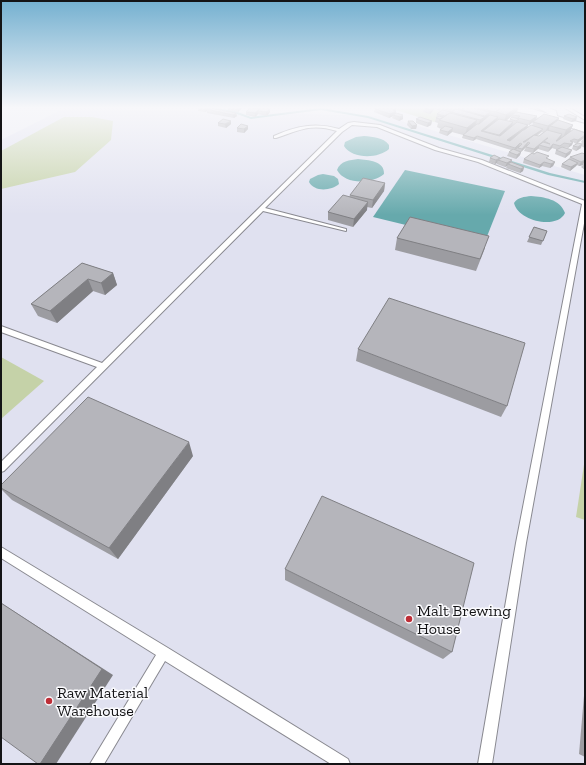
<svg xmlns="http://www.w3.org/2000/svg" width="586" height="765" viewBox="0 0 586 765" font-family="'Zilla Slab',serif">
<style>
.built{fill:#e0e1f0}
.green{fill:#c5d2a8}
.water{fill:#66a9ac}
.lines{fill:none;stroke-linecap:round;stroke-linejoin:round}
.stream{fill:#66a9ac;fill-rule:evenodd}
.lane-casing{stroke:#898990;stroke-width:2}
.street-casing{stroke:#898990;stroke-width:2}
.secondary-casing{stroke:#898990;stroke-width:2}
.lane{fill:#fff;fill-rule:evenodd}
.street{fill:#fff;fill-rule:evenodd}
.secondary{fill:#fff;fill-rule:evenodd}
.wall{fill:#9c9ca1;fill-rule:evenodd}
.shaded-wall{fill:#7f7f83}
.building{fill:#b5b5bb;stroke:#7f7f83;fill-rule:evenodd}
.poi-dot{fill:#be2e37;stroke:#fbfbfe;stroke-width:1.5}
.labels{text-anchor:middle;stroke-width:3;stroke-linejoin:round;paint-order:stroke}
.near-poi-label{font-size:16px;fill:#141416;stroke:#fbfbfe;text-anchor:start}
</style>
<rect width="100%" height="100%" fill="#edeef5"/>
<path class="built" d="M65,108L384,116L585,175V764H1V140Z"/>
<g class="green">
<path d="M380,108H426L451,113L434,122L396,110Z"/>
<path d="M64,117H92L113,121L111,140L75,172L1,189V151Z"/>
<path d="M1,357L44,381L1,419Z"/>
<path d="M585,458V520L576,517Z"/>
</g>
<g class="water">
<path d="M364,136C373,137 383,137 389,145V149C378,159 352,159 344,146L345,142L356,137Z"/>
<path d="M358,159C368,160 385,161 384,174C372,184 345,185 337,170C340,161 350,160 358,159Z"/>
<path d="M405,170L505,191L484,244L373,217Z"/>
<path d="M323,174L334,176L338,179L339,184C331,191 314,192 309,182L310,179L318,175Z"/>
<path d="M531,196C544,197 560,199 565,213C557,230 518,221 514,203C518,197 524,197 531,196Z"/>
</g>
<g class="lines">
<path class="stream" d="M211,108H216L235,111L251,117L321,108L368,116L550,173L585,181V183L548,175L368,118L321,110L251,119L234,113L212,109Z"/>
<g class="lane-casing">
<g id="lane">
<path d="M565,108H570L585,117V120Z"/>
<path d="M354,122L380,125L439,148L482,160L585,201V218L526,543L492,764H478L516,543L582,204L478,162L435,150L377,127L352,125L342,132L265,208L346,229V231L263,211L4,471L1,472V462L97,367L1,332V326L102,363L337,131C311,123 300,130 276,138H274V136C296,126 316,122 339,129L348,123Z"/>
<path d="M1,547L168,648L348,759L350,764H331L165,661L104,764H90L156,655L1,558Z"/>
</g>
</g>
<g class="street-casing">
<path id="street" d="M538,108H549L556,111L558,120L554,123L551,122L549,114Z"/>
</g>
<g class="secondary-casing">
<path id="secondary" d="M510,108H528L585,124V132L512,110Z"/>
</g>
<use href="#lane" class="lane"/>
<use href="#street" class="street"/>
<use href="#secondary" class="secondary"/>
</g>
<g class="wall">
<path d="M198,108H208L236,113L237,116L234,118L207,113V111L205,112L198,111Z"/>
<path d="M228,108H242L238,112L228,110Z"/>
<path d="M250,108H268L270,112L267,116L258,114L255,117L246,115V112Z"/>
<path d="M424,108H518L517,112L536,120L559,118L558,121L573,125L570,132L585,137V148L581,146V148L576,151L572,149L573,146L582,144V143L581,142L583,139L576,144L573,142L572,145L568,148L563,147L572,150L570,154L565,158L555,154L556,150H558L552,148L548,152L538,149L539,148L533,153L524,151L526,147L521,152L520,155L516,159L507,156L509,152L511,150L476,139L473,141L462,138L463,135L452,132L447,136L439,133L440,130L441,129L437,127L438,123L435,122L437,114L441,111L442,109L440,111L434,109L433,111L430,114L423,112ZM512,116L509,121H506ZM518,122L529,125L533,122L532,126L527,128L528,125ZM542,132H543L539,136H537Z"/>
<path d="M375,109H396V113L403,119L399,121L392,118L393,116L389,118L374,112Z"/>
<path d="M569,114L576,121L571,122L563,119L564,116Z"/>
<path d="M416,119L432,121L431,125L427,127L416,123Z"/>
<path d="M408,121L417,125L416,129H411L407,125Z"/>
<path d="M218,123L231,124L226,128L218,126Z"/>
<path d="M248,126V129L244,133L237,132V128Z"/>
<path d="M585,154V170L581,167L583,165L579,166L577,165L576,166L570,171L561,167L562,164L568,160L570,157Z"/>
<path d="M490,158H500V159L512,160L511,162L524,167L523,171L520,173L506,168L507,166L505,167L497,164V163L495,164L489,162Z"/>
<path d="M524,159H547L555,162L553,166L550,168L542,166L539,168L523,163Z"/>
<path d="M385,183L384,191L372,208L367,207V210L353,227L328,220V212L349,197L350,195Z"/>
<path d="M534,227L547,231L541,245L527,242Z"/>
<path d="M397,238L485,248L476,271L395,250Z"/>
<path d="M82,263L113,273L117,285L105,295L93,291L57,323L38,316L31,304Z"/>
<path d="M358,349L507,406L501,417L356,361Z"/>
<path d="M193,456L118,559L12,500L1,489V485Z"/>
<path d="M285,569L452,652L443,659L285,580Z"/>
<path d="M585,684V757L579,754Z"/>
</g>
<g class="shaded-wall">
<path d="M206,108H208L206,109L207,111L205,112V109Z"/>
<path d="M237,108H242L238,112Z"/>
<path d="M434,108L433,111L430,114L431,110Z"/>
<path d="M516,108H518L517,112L512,115V116L504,122L506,115Z"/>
<path d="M259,109V111H258V114L255,117V113Z"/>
<path d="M270,109V112L267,116L266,112Z"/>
<path d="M396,109V115H393V116L389,118L390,114L393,110Z"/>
<path d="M490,112L488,119L483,123L485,116Z"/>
<path d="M236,113L237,116L234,118L233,115Z"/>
<path d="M403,115V119L399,121L400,117Z"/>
<path d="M537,116L536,120L529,125L530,121Z"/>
<path d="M485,117L483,124L478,127L480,120Z"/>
<path d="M498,117L497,121L483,131L482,133L481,131Z"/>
<path d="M577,117L576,121L571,122L573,119Z"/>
<path d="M559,118L556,125L550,126L548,131L545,133L548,126Z"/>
<path d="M477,120L475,128L465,135L467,128Z"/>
<path d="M231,121V124L226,128L225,124Z"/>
<path d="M432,121L431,125L427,127L428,123Z"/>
<path d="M513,122L512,126L497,139L499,135Z"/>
<path d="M417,125L416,129H411L412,126Z"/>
<path d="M528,125L527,129L505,144L507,140Z"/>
<path d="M573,125L570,132L563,138L566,130Z"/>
<path d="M248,126V129L244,133V129Z"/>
<path d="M453,128L452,132L447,136L448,132Z"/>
<path d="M543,129L541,132L522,145L523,142Z"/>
<path d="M562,134L561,138L554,144L556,141Z"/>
<path d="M585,135V137L576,144L578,140Z"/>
<path d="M477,136L476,139L473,141L474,138Z"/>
<path d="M547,138L545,141H544L543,143L539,145V148L533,153L534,149Z"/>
<path d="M528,142L527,146L521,152L520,155L516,159L517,155L521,152L522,149Z"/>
<path d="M573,142L572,145L568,148L570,144Z"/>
<path d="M520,143L519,147L514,151L515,148Z"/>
<path d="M553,144L552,148L548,152L550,148Z"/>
<path d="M582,144L581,148L576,151L578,147Z"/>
<path d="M572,150L570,154L565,158L566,154Z"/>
<path d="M500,158L499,161L498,160L497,163L495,164L496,160Z"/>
<path d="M512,160L511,164H508L507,166L505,167L507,163Z"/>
<path d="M585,160V164L583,163V165L579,166L581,162Z"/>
<path d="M544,162L542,166L539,168L540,165Z"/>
<path d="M555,162L553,166L550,168L551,164Z"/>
<path d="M578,163L576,166L570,171L571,167Z"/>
<path d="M524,167L523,171L520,173L521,169Z"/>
<path d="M385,183L384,191L372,208L373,200Z"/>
<path d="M368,202L367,210L353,227L354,219Z"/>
<path d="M113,273L117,285L105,295L101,283Z"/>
<path d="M88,279L93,291L57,323L50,311Z"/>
<path d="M189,442L193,456L118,559L109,548Z"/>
<path d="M1,603L113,675L56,764H40Z"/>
</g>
<g class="building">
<path d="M208,108H211L236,113L233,115L206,109Z"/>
<path d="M250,108H254L259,109L255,113L246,112Z"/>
<path d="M261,108H266L270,109L266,112L258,111Z"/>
<path d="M377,108H394L396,109L393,110L396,111L390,114L375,109Z"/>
<path d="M424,108H434L431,110Z"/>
<path d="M460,108H463L462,110L458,109Z"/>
<path d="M464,108H473L490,112L485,116L462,110Z"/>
<path d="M478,108H516L506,115L496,112L500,109L495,112Z"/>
<path d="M456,109L485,117L480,120L451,112Z"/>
<path d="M442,110L451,112V113H450L445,116L437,114Z"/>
<path d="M516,112L537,116L530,121L518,118L520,116L512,115Z"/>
<path d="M396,113L403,115L400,117L393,115Z"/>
<path d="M450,113L477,120L467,128L439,120Z"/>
<path d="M544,114L559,118L548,126L533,122Z"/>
<path d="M569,114L577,117L573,119L564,116Z"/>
<path d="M490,115L498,117L481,131L500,136L517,122L528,125L507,140L510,141L523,130H524L531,125L543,129L534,135L539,136L547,130L562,134L556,141H557L574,129L585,133V135L578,140L574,139L570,141L573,142L570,144L564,143L560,146L553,144L550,148L539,145L543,142L550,144L544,141L548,138H547L534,149L526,147L530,143L528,142L522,149L518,148L522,144L520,143L515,148L477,136L474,138L463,135L477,124H479ZM534,135L525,142H523Z"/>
<path d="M439,116L443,117L440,119L436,118Z"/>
<path d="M420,117L432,121L428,123L416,119Z"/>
<path d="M512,117L519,119L516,121L510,119Z"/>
<path d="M223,119L231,121L225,124L218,123Z"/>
<path d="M499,119L513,122L499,135L483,131Z"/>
<path d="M558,120L573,125L566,130L550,126Z"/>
<path d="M408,121H413L417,125L412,126Z"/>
<path d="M241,124L248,126L244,129L237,128Z"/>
<path d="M445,126L453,128L448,132L440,130Z"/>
<path d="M578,143L582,144L578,147L573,146Z"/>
<path d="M562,147L572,150L566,154L556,150Z"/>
<path d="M513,149L521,152L517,155L509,152Z"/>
<path d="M537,152L549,156L546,158L555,162L551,164L544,162L540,165L524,159L532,153L534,154Z"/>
<path d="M582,153L585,154V160L581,162L570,157Z"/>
<path d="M494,155L500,158L496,160L490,158Z"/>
<path d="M503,157L512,160L507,163L498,160Z"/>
<path d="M569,159L578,163L571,167L562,164Z"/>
<path d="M511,162L524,167L521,169L508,164Z"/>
<path d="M363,178L385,183L373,200L350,195Z"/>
<path d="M343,195L368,202L354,219L328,212Z"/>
<path d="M410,217L489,236L480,259L397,238Z"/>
<path d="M534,227L547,231L543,241L529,237Z"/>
<path d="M82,263L113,273L101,283L88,279L50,311L31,304Z"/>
<path d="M389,298L525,343L507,406L358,349Z"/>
<path d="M88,397L189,442L109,548L1,488V485Z"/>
<path d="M322,496L474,563L452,652L285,569Z"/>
<path d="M1,603L102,669L40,764H38L1,737Z"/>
</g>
<linearGradient id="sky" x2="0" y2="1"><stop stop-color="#74b0d0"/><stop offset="0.5" stop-color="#f7f7fa"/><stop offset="1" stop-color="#f7f7fa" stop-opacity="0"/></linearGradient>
<rect width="586" height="215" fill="url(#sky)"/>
<g class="poi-dot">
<circle cx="409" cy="619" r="4"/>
<circle cx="49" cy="701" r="4"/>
</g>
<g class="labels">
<g class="near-poi-label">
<text x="417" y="616">Malt Brewing<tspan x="417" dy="18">House</tspan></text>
<text x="57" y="698">Raw Material<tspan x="57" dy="18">Warehouse</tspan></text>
</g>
</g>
<rect width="586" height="765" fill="none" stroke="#141416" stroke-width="4"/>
</svg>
